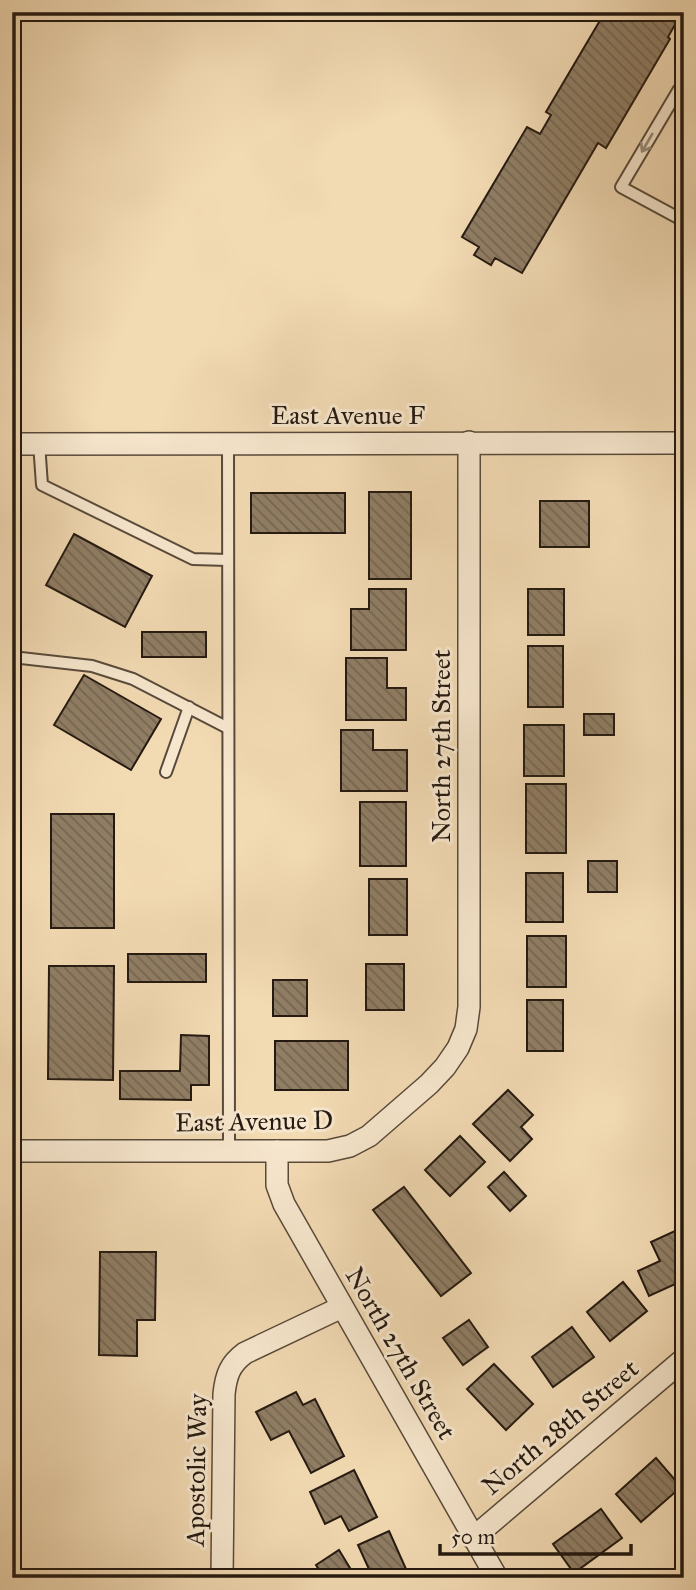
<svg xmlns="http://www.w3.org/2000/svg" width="696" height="1590" viewBox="0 0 696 1590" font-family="'IM FELL Great Primer',serif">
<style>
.building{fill:url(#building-back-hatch);stroke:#251a11;stroke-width:2}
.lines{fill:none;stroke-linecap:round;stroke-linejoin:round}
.service-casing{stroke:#584a3a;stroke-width:14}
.minor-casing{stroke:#584a3a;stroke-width:24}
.service{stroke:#f7e7ce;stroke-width:10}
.minor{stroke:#f7e7ce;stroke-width:21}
.oneway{stroke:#988b79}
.labels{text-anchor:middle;stroke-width:6;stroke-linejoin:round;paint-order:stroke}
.street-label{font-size:26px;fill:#251a11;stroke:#f7e7ce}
</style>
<defs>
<pattern id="building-back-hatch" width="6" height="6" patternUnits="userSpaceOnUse" patternTransform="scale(1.75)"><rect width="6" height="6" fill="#907e65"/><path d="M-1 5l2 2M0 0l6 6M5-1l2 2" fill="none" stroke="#756652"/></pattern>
</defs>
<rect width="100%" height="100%" fill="#f2dab3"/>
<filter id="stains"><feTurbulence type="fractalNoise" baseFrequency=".00286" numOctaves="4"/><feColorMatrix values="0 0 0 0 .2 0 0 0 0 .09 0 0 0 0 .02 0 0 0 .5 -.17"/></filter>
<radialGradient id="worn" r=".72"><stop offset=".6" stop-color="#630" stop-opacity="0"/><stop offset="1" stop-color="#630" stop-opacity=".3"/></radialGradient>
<g class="building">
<path d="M605,12H682L668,37L670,39L606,148L598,143L522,273L495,258L491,265L474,255L479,247L462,237L527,127L540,134L551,115L546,112Z"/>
<rect x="369" y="492" width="42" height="87"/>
<rect x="251" y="493" width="94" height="40"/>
<rect x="540" y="501" width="49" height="46"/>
<path d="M74,534L152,576L125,627L46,585Z"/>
<path d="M369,589H406V650H351V609H369Z"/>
<rect x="528" y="589" width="36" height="46"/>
<rect x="142" y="632" width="64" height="25"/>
<rect x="528" y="646" width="35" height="61"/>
<path d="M346,658H387V688H406V720H346Z"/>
<path d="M84,675L161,719L131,770L54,725Z"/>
<rect x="584" y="714" width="30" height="21"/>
<rect x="524" y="725" width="40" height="51"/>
<path d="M341,730H373V750H407V791H341Z"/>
<rect x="526" y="784" width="40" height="69"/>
<rect x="360" y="802" width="46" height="64"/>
<rect x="51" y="814" width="63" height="114"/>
<rect x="588" y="861" width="29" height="31"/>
<rect x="526" y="873" width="37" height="49"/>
<rect x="369" y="879" width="38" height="56"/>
<rect x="527" y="936" width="39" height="51"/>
<rect x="128" y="954" width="78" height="28"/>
<rect x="366" y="964" width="38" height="46"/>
<path d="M49,966H114L113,1080L48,1079Z"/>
<rect x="273" y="980" width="34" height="36"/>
<rect x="527" y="1000" width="36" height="51"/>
<path d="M181,1035L209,1036V1085H191V1100L120,1099V1071H180Z"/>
<rect x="275" y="1041" width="73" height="49"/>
<path d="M508,1090L533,1115L521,1127L532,1139L510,1161L473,1124Z"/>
<path d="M460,1136L485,1162L450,1196L425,1170Z"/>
<path d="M504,1172L526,1196L510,1211L488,1187Z"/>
<path d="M404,1187L471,1273L441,1296L373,1210Z"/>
<path d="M677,1230L684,1244V1280L649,1296L638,1271L660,1261L651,1242Z"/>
<path d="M100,1252H156L155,1320H137V1356L99,1355Z"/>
<path d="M623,1282L647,1311L610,1341L587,1312Z"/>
<path d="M469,1320L488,1347L463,1365L443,1338Z"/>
<path d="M572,1327L594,1357L553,1387L532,1357Z"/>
<path d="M494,1364L533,1404L506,1430L467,1389Z"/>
<path d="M296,1392L303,1405L315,1399L344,1456L311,1473L289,1431L271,1440L256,1412Z"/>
<path d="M656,1458L681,1487L641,1522L616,1494Z"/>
<path d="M354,1470L377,1517L349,1531L341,1516L325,1524L310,1492Z"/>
<path d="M601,1509L622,1538L574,1573L553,1544Z"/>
<path d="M389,1531L410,1578H373L358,1545Z"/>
<path d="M339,1550L353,1573L345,1578H324L316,1565Z"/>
</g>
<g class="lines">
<g class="service-casing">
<g id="service">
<path d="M684,92L679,89L621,187L684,221"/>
<path d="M39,443L42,485L193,559L228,560"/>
<path d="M228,443L229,1151"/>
<path d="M12,657L92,666L133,679L228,728"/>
<path d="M166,772L189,707"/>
</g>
</g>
<g class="minor-casing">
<g id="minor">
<path d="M12,444L684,443"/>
<path d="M12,1151H328L350,1146L369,1136L429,1084L445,1067L458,1048L466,1029L469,1007V442"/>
<path d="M277,1151V1185L284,1204L497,1578"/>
<path d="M473,1538L684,1359"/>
<path d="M222,1578L224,1394C226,1375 230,1364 245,1353L342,1307"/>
</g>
</g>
<use href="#service" class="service"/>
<use href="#minor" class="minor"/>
</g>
<defs><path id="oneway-shaft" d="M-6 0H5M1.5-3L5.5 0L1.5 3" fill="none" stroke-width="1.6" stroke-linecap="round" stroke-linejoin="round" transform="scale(1.75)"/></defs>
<use class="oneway" href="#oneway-shaft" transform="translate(647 143) rotate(120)"/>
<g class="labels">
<g class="street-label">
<text x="348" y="424">East Avenue F</text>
<text transform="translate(441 746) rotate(-90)" y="9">North 27th Street</text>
<text transform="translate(254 1121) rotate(-1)" y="9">East Avenue D</text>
<text transform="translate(401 1353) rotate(60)" y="9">North 27th Street</text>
<text transform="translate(560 1427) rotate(-40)" y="9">North 28th Street</text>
<text transform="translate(196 1470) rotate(-89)" y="9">Apostolic Way</text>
</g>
</g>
<rect width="696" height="1590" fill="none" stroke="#f2dab3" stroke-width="42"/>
<rect x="14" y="14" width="668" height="1562" fill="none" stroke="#251a11" stroke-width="3.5"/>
<rect x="21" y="21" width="654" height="1548" fill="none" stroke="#251a11" stroke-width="2"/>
<path d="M440 1544v10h191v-10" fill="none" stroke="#251a11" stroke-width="3.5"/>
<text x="451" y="1544" font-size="21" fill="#251a11" stroke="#f7e7ce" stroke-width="5" paint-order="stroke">50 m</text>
<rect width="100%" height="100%" filter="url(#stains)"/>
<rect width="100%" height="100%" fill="url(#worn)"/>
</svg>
